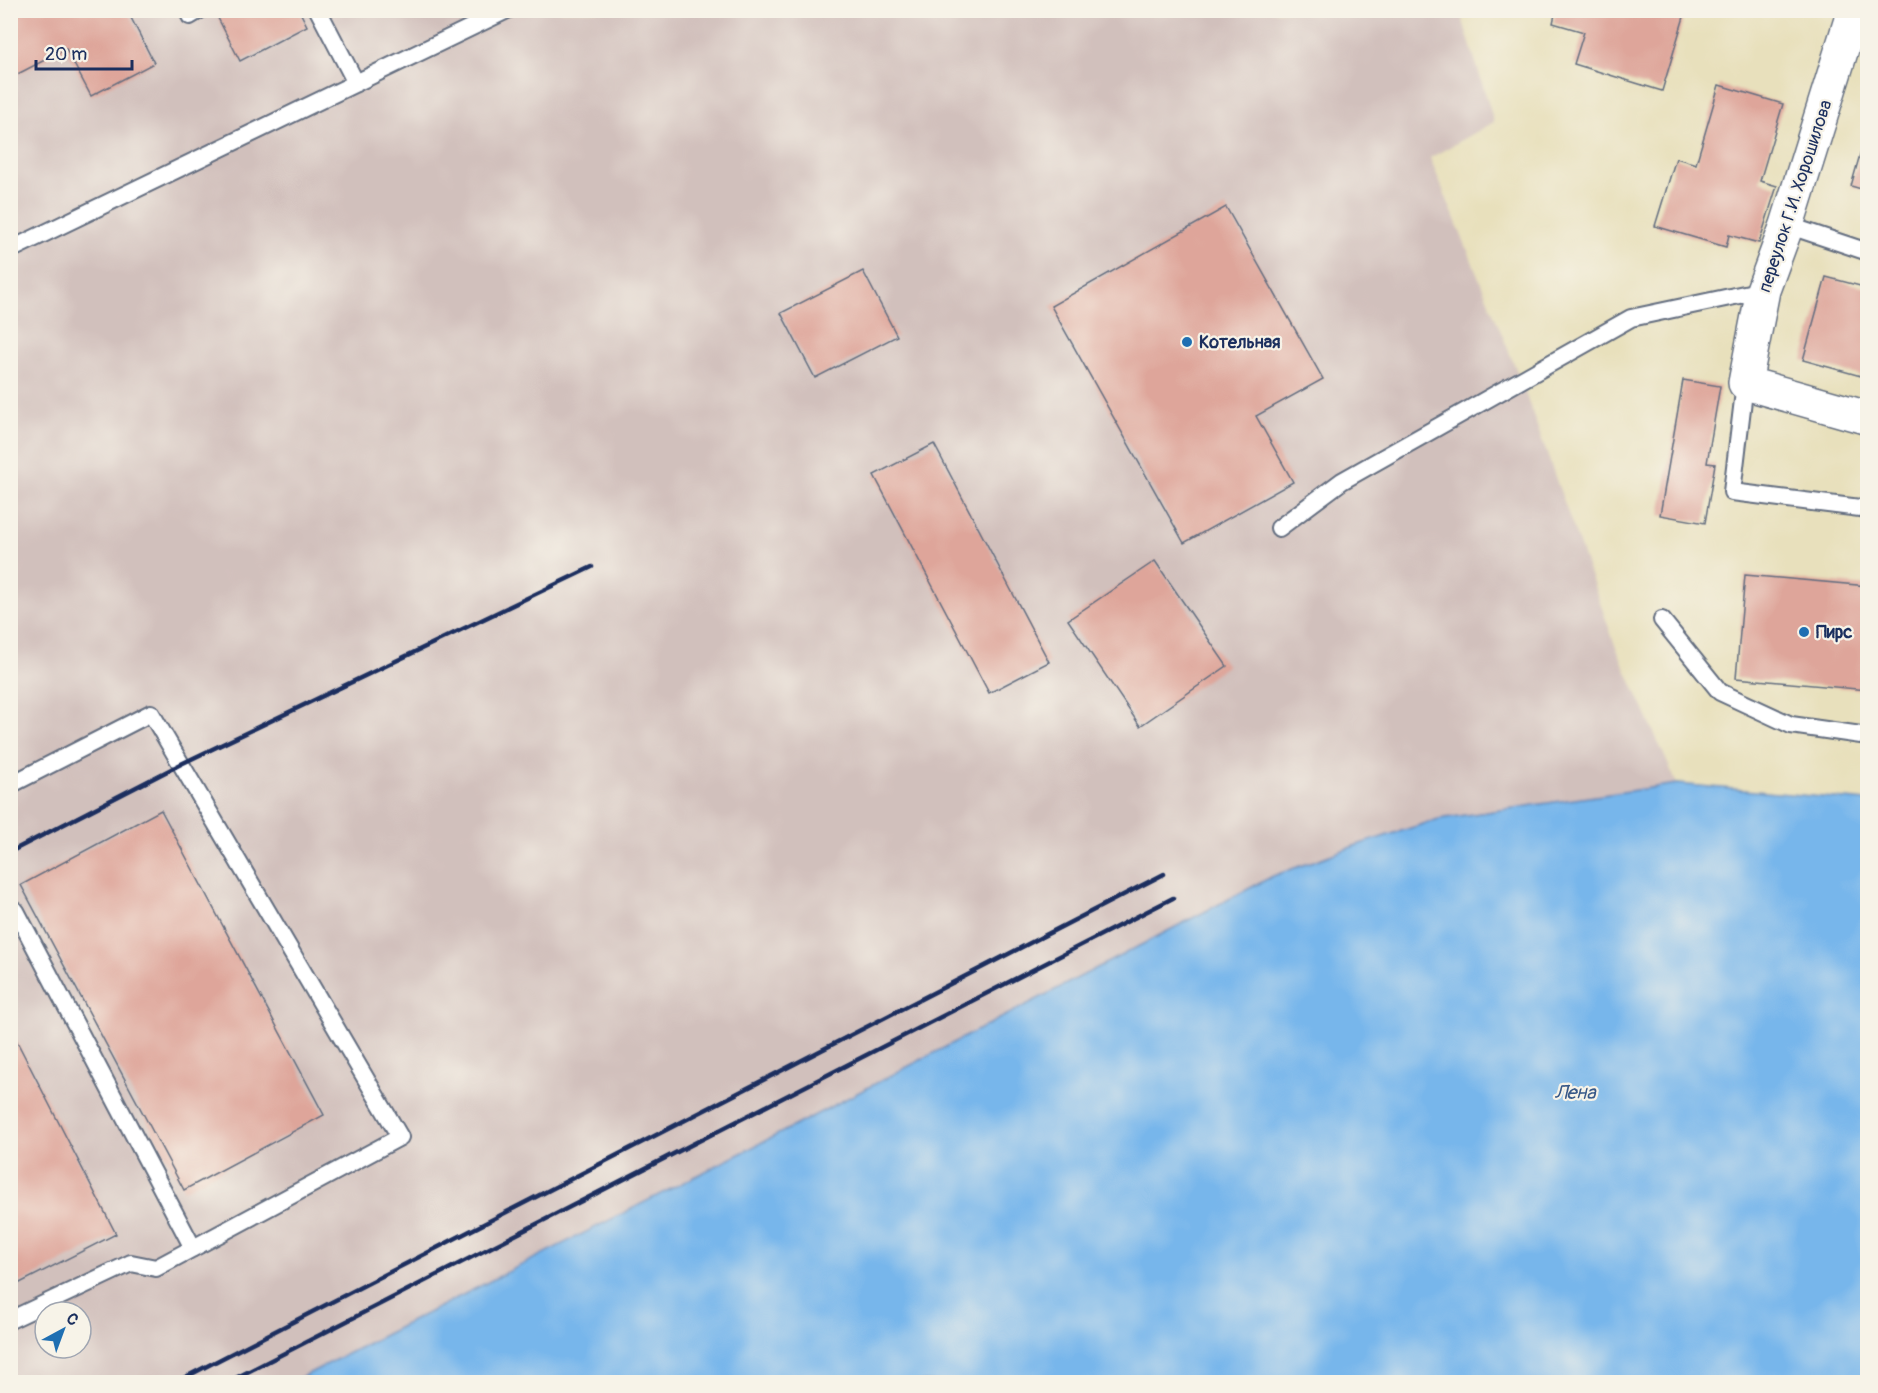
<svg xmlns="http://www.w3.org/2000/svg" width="1878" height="1393" viewBox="0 0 1878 1393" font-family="Pangolin,sans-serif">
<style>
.industrial{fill:#d1c0bc;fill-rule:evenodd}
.water{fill:#77b6eb;stroke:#4972a4;stroke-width:1.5}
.building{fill:#dea59a}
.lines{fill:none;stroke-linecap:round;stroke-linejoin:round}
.lane-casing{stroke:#636d7f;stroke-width:20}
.street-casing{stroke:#636d7f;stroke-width:36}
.lane{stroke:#fff;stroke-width:16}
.street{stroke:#fff;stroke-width:33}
.rail{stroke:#1b2f5e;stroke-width:4.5}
.poi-dot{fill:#1f6fb2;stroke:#f7f3e8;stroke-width:2}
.labels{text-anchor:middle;stroke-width:4.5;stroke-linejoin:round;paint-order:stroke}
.street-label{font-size:18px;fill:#1b2f5e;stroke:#f7f3e8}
.poi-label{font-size:18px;font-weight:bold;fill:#1b2f5e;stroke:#f7f3e8;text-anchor:start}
.water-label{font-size:20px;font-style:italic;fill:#375888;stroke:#f7f3e8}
</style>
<rect width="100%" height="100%" fill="#f7f3e8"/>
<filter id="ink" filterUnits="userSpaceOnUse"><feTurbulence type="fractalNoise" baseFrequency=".0167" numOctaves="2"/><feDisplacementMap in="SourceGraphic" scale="12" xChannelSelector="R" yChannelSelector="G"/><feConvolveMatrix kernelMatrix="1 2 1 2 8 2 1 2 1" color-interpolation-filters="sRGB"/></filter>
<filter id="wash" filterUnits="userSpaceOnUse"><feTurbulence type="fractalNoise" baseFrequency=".008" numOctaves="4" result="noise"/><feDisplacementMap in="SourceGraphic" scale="24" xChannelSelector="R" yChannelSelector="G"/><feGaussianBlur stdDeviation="1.35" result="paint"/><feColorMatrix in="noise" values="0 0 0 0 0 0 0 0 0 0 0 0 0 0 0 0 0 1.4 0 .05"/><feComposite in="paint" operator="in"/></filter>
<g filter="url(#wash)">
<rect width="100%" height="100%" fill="#e8e0bc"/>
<path class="industrial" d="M10,11H1460L1494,122L1430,158L1521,381L1615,645L1677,784L1439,819L1357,845L1273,876L796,1125L292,1382H11ZM45,1312H81V1348H45Z"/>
<path class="water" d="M1677,784L1867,801V1382H292L796,1125L1273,876L1357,845L1439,819Z"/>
<g id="blocks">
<g class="building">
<path d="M10,10H127L154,63L91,96L66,49L10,78Z"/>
<path d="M232,10H299L307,26L240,61L218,18Z"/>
<path d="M1556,10H1686L1662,91L1574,64L1584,32L1553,23Z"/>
<path d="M1719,85L1783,104L1760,181L1777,186L1759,243L1729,235L1726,247L1655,226L1676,158L1696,164Z"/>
<path d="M1867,130H1868V191L1851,186Z"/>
<path d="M1226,207L1323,379L1256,416L1293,482L1184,543L1051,306Z"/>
<path d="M863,271L897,336L815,378L781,313Z"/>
<path d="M1826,277L1868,288V378L1803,360Z"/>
<path d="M1683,380L1720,386L1707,463L1715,464L1705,523L1660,515Z"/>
<path d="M934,444L1049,662L989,693L874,475Z"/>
<path d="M1155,561L1227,666L1140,726L1068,620Z"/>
<path d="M1745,575L1868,586V690L1736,678Z"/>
<path d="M161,810L324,1115L184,1190L21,885Z"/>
<path d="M10,1028L116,1234L10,1288Z"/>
</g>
</g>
</g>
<g filter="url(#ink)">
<use href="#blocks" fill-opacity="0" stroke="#636d7f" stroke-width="1.5"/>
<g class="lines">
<g class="lane-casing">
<g id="lane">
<path d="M188,10L190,16L200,10"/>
<path d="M318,10L356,83"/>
<path d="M1787,225L1868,252"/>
<path d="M10,250L507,10"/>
<path d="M1745,383L1732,492L1868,509"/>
<path d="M1279,528L1342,481L1631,318L1763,290"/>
<path d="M1662,620L1720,692L1791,725L1868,736"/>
<path d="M10,785L151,713L400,1137L156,1268L131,1263L10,1320"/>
<path d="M16,911L193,1248"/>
</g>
</g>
<g class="street-casing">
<path id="street" d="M1854,10L1787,225L1763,290L1745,383L1868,418"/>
</g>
<use href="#lane" class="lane"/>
<use href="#street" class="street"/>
<g class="rail">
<path d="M10,852L181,764L592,567"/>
<path d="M176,1382L1164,874"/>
<path d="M228,1382L1173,898"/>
</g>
</g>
</g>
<g class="poi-dot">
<circle cx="1187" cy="342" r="6"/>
<circle cx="1804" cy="632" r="6"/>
</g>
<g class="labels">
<g class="street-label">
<text transform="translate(1795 196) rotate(-72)" y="6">переулок Г.И. Хорошилова</text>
</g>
<g class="poi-label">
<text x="1199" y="348">Котельная</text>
<text x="1816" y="638">Пирс</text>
</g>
<g class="water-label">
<text x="1575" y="1099">Лена</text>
</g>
</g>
<rect width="1878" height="1393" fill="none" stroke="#f7f3e8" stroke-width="36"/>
<g transform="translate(63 1330) rotate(41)"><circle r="28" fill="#f7f3e8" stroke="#9fa5b1" stroke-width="1.5"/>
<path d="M0-4.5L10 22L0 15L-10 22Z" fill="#1f6fb2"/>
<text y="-9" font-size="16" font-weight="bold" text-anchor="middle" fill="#1b2f5e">С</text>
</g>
<path d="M36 60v9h96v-9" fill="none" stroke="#1b2f5e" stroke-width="3"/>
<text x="45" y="60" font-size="18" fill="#1b2f5e" stroke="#f7f3e8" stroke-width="4.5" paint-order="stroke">20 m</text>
</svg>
